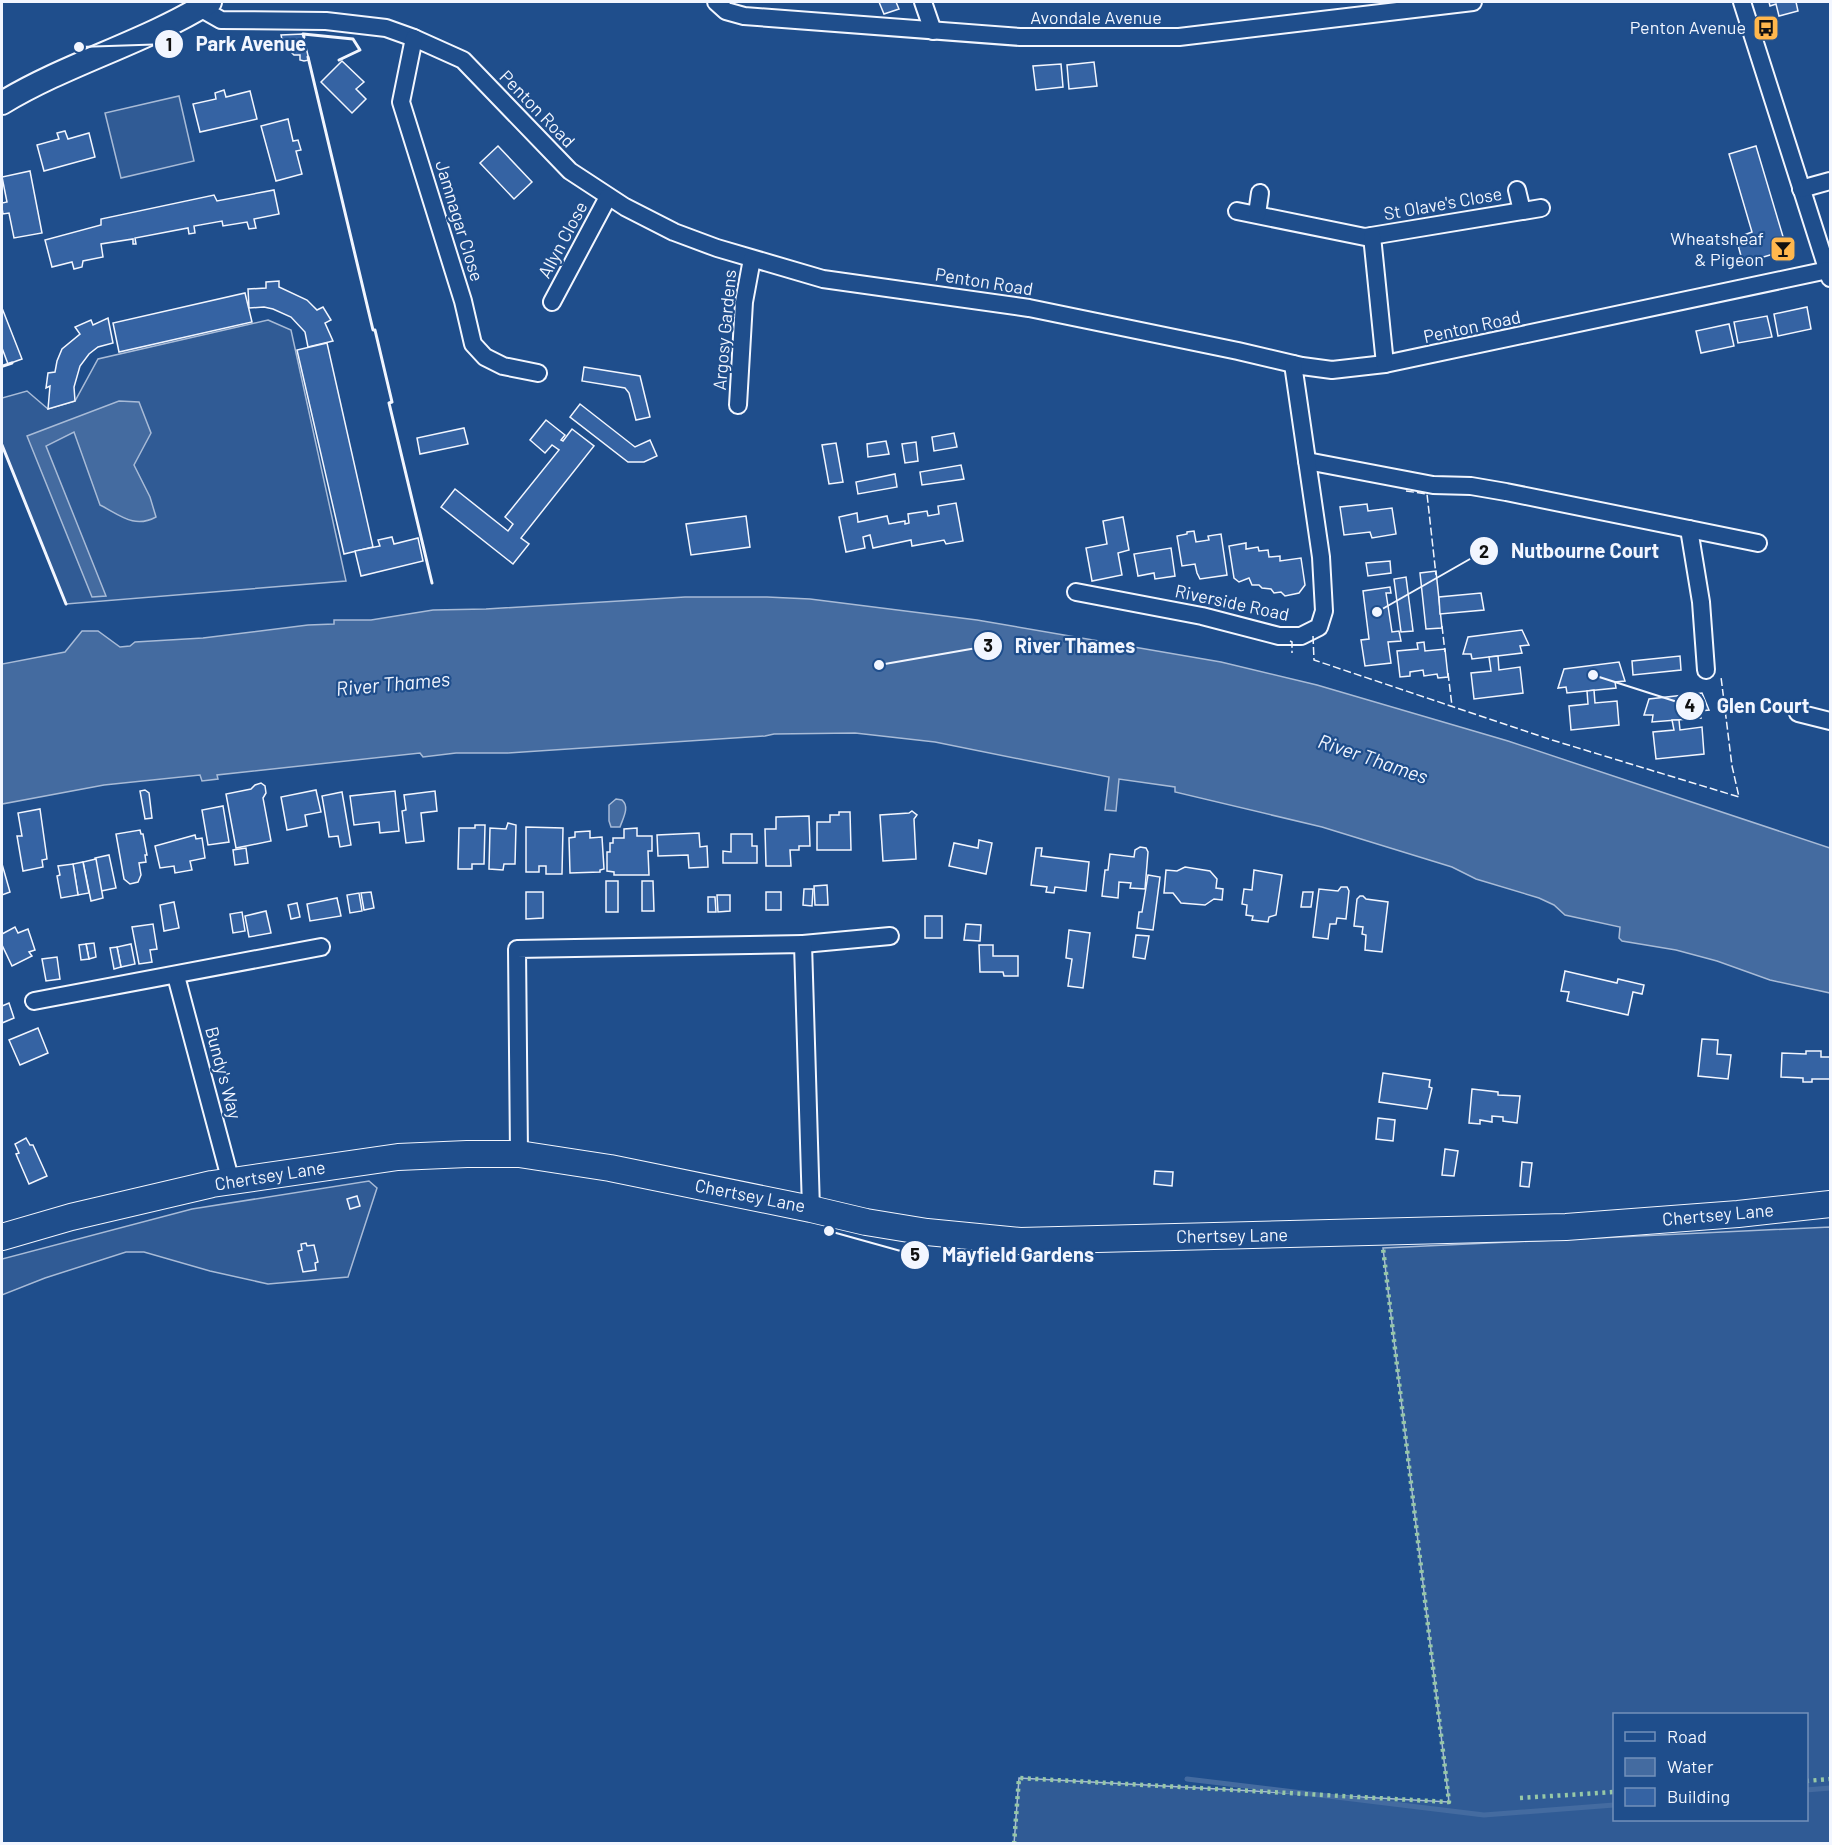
<svg xmlns="http://www.w3.org/2000/svg" width="1832" height="1845" viewBox="0 0 1832 1845" font-family="Barlow,sans-serif">
<style>
.built{fill:#305b95;stroke:#a8bbd7;stroke-width:1.5;fill-rule:evenodd}
.water{fill:#446ba0;stroke:#a8bbd7;stroke-width:1.5}
.lines{fill:none;stroke-linecap:round;stroke-linejoin:round}
.stream{stroke:#446ba0;stroke-width:5}
.building{fill:#3563a3;stroke:#f2f6ff;stroke-width:1.5}
.street-casing{stroke:#f2f6ff;stroke-width:20}
.secondary-casing{stroke:#f2f6ff;stroke-width:26}
.primary-casing{stroke:#f2f6ff;stroke-width:28}
.street{stroke:#1f4e8c;stroke-width:16}
.secondary{stroke:#1f4e8c;stroke-width:22}
.primary{stroke:#1f4e8c;stroke-width:26}
.hedge{stroke:#97c8a6;stroke-width:4.5;stroke-dasharray:3 4.5;stroke-linecap:butt}
.fence{stroke:#f2f6ff;stroke-width:1.5;stroke-dasharray:8 3;stroke-linecap:butt}
.wall{stroke:#f2f6ff;stroke-width:3}
.labels{text-anchor:middle;stroke-width:4.5;stroke-linejoin:round;paint-order:stroke}
.street-label{font-size:18px;fill:#f2f6ff;stroke:#1f4e8c}
.poi-label{font-size:18px;fill:#f2f6ff;stroke:#1f4e8c;text-anchor:end}
.water-label{font-size:20px;font-style:italic;fill:#f2f6ff;stroke:#1f4e8c}
.leader{fill:none;stroke:#f2f6ff;stroke-width:2}
.callout-dot{fill:#f2f6ff;stroke:#1f4e8c;stroke-width:2}
.mark-label{font-size:18px;text-anchor:middle;font-weight:bold;fill:#111}
.callout-label{font-size:20px;text-anchor:middle;font-weight:bold;fill:#f2f6ff;stroke:#1f4e8c;stroke-width:4.5;stroke-linejoin:round;paint-order:stroke}
</style>
<rect width="100%" height="100%" fill="#1f4e8c"/>
<g class="built">
<path d="M179,96L194,161L121,178L105,113Z"/>
<path d="M268,320L291,330L346,581L66,604L2,445V398L27,391L48,409L75,401L98,359Z"/>
<path d="M369,1181L377,1188L348,1277L268,1284L210,1271L144,1252H126L45,1278L2,1295V1259L192,1209Z"/>
<path d="M1830,1227V1843L1014,1844L1019,1778L1449,1802L1383,1248ZM1614,1714H1806V1820H1614Z"/>
</g>
<g class="water">
<path d="M119,401L139,402L151,433L134,465L150,497L156,517C134,529 120,515 100,505L74,432L46,446L106,596L92,597L27,436Z"/>
<path d="M685,597H767L810,599L977,620L1221,662L1317,685L1508,741L1830,848V993L1770,980L1717,961L1676,950L1622,941L1619,938L1620,927L1565,915L1554,905L1539,898L1476,879L1452,867L1322,827L1175,792V787L1119,779L1116,811L1105,810L1109,777L935,742L855,733L774,734L765,736L508,753H456L423,757L420,753L217,775L218,779L202,781L200,775L104,785L2,804V664L65,652L82,631H98L120,647L130,646L135,642L203,638L308,625L334,624V620H371L433,610L486,609Z"/>
<path d="M616,799L622,800C630,807 623,818 620,827H611L609,821V805Z"/>
</g>
<g class="lines">
<g class="stream">
<path d="M1187,1779L1484,1815L1614,1805"/>
<path d="M1806,1790L1830,1788"/>
</g>
</g>
<g class="building">
<path d="M879,2H896L899,9L884,14Z"/>
<path d="M1769,2H1796L1798,11L1779,16L1776,4L1770,6Z"/>
<path d="M303,34L309,60L304,61L300,60V55H294L283,44L281,35Z"/>
<path d="M342,61L364,82L356,89L366,99L352,113L321,82Z"/>
<path d="M1094,62L1097,86L1069,89L1067,65Z"/>
<path d="M1061,64L1063,87L1036,90L1033,66Z"/>
<path d="M224,90L226,97L250,91L257,119L200,132L193,104L216,99L215,93Z"/>
<path d="M288,119L293,141L298,140L301,150L296,151L302,174L276,181L261,126Z"/>
<path d="M65,131L68,139L89,133L95,157L44,171L37,145L59,139L57,133Z"/>
<path d="M498,146L532,182L514,199L480,163Z"/>
<path d="M1756,146L1787,250L1743,263L1736,238L1752,232L1729,154Z"/>
<path d="M30,171L42,233L14,238L9,213L3,214L2,208V203L7,202L2,177Z"/>
<path d="M274,190L279,214L254,219L256,228L249,229L247,222L223,226L222,221L194,226L195,233L189,234L188,228L135,238L136,244H133V239L101,244L103,257L83,261L82,267L74,269L72,262L52,267L45,240L101,225V219L214,195L217,201Z"/>
<path d="M279,281V287L307,300L317,310L323,307L331,320L325,323L333,341L308,347L305,332L291,317L273,309L264,307L249,308L248,289L266,288V282Z"/>
<path d="M245,293L252,322L119,352L113,323Z"/>
<path d="M1807,307L1811,329L1778,336L1774,314Z"/>
<path d="M2,308L22,359L8,364L2,348Z"/>
<path d="M1767,316L1772,337L1738,343L1734,322Z"/>
<path d="M108,318L113,343L98,347L89,354L80,366L74,387L75,401L48,409L50,386L46,388L48,373L55,372L57,361L62,349L80,334L75,327L91,320L93,325Z"/>
<path d="M1729,324L1734,346L1701,353L1696,331Z"/>
<path d="M327,343L373,547L344,554L297,350Z"/>
<path d="M584,367L640,376L650,417L636,420L629,393L625,388L582,381Z"/>
<path d="M580,404L635,447L650,440L657,456L644,462H628L570,417Z"/>
<path d="M546,420L565,435L561,440L563,441L572,429L594,446L521,538L529,544L513,564L441,507L455,489L508,531L513,524L505,517L559,450L552,445L545,453L530,440Z"/>
<path d="M464,428L468,444L420,454L417,438Z"/>
<path d="M954,433L957,447L934,451L932,437Z"/>
<path d="M886,441L889,454L868,457L867,444Z"/>
<path d="M916,442L918,461L905,463L902,444Z"/>
<path d="M836,443L843,482L829,484L822,445Z"/>
<path d="M961,465L964,479L922,485L920,472Z"/>
<path d="M895,474L897,487L858,494L856,482Z"/>
<path d="M956,503L963,541L946,544L944,540L912,546L911,540L873,548L870,535L863,537L865,548L846,552L839,517L857,513L858,522L887,516L889,524L905,521V524L909,523L908,514L927,511L928,516L939,514L938,506Z"/>
<path d="M1367,504L1368,511L1392,508L1396,534L1372,538L1370,532L1344,535L1340,507Z"/>
<path d="M746,516L750,547L691,555L686,524Z"/>
<path d="M1123,517L1129,550L1118,553L1122,575L1092,581L1086,548L1107,544L1103,521Z"/>
<path d="M1194,531L1196,542L1209,540L1208,536L1221,534L1227,575L1200,579L1197,573L1195,564L1182,566L1177,536L1187,534V532Z"/>
<path d="M392,537L394,544L418,538L423,561L361,576L355,551L380,546L378,540Z"/>
<path d="M1246,543V549L1258,547L1259,551L1268,550L1269,557L1280,556V561L1301,558L1305,585L1299,593L1285,596L1281,592L1274,593L1271,589L1262,588L1259,585H1252L1249,578L1239,582L1234,578L1229,546Z"/>
<path d="M1171,548L1175,576L1155,579L1154,573L1138,576L1134,554Z"/>
<path d="M1390,561L1391,573L1368,576L1366,563Z"/>
<path d="M1436,571L1442,628L1426,629L1420,573Z"/>
<path d="M1406,577L1413,631L1401,632L1394,579Z"/>
<path d="M1390,587L1391,593H1386L1392,632L1399,631L1401,641L1388,642L1391,663L1365,666L1361,640L1369,639L1363,591Z"/>
<path d="M1481,593L1484,610L1440,614L1439,597Z"/>
<path d="M1522,630L1529,645L1520,646L1522,653L1472,659L1471,654H1463L1468,637Z"/>
<path d="M1424,642L1425,651L1445,649L1448,677L1438,678L1437,674L1424,676L1423,670L1410,672V676L1400,677L1397,651L1418,649L1417,643Z"/>
<path d="M1498,656L1499,670L1520,667L1523,693L1474,699L1471,673L1491,671L1489,657Z"/>
<path d="M1680,656L1681,670L1633,675L1632,661Z"/>
<path d="M1619,662L1625,681L1615,682L1616,688L1567,693L1566,687L1558,688L1564,669Z"/>
<path d="M1594,690L1595,703L1617,701L1619,725L1571,730L1569,706L1588,704L1587,691Z"/>
<path d="M1702,693L1709,710L1699,711L1701,718L1652,722L1653,715H1644L1649,699Z"/>
<path d="M1672,720H1679L1680,730L1702,727L1704,754L1656,759L1653,732L1674,730Z"/>
<path d="M261,783L265,786L266,793L263,798L271,841L236,848L226,794L251,789L255,785Z"/>
<path d="M145,790L149,793L152,818L145,819L140,791Z"/>
<path d="M316,790L321,812L305,815L307,826L287,830L281,797Z"/>
<path d="M395,791L399,831L380,833L379,822L354,825L350,796Z"/>
<path d="M435,791L437,811L421,813L424,841L406,843L402,811L406,810L404,795Z"/>
<path d="M342,792L351,845L340,847L338,836L329,837L322,796Z"/>
<path d="M223,806L229,842L208,845L202,810Z"/>
<path d="M40,809L47,859L42,860L43,867L23,871L17,836H22L18,813Z"/>
<path d="M912,811L917,815L914,819L916,859L883,861L880,815L909,813Z"/>
<path d="M839,812H850L851,850H817V822H830V815H839Z"/>
<path d="M809,816L810,846H799V850H790L791,866H766L765,829H776V817Z"/>
<path d="M508,823L516,825L515,864H504L503,870L489,869L490,828L506,829Z"/>
<path d="M475,825H485L484,864H472V869H458L459,828H475Z"/>
<path d="M526,827L563,828L562,874H546V866H539V872H526Z"/>
<path d="M637,828V836H652V851H648L649,875H614V872L607,871V852H610V843H613V838H624V829Z"/>
<path d="M140,830L141,834H143L147,855H145L146,862L139,863L141,875L138,882L130,884L124,879L116,834Z"/>
<path d="M590,831V838L602,837L604,869L600,870V872L570,873L569,838L575,837V832Z"/>
<path d="M699,833L700,847L707,846L708,867L689,868L688,855L658,856L657,835Z"/>
<path d="M731,834H752V846H757V863H723V851L731,852Z"/>
<path d="M195,835L196,839L202,838L205,858L190,861L192,870L175,873L174,866L160,868L155,846Z"/>
<path d="M979,840L992,843L986,874L949,866L954,843L978,848Z"/>
<path d="M1140,847L1146,848L1148,852L1145,889L1130,888L1131,883L1119,882L1118,898L1102,896L1105,870H1108L1110,854L1134,857L1135,850Z"/>
<path d="M246,848L248,863L235,865L233,850Z"/>
<path d="M1036,848H1042L1041,856L1089,862L1086,891L1055,887L1054,893L1046,892L1047,887L1031,885Z"/>
<path d="M109,855L116,888L101,891L95,858Z"/>
<path d="M96,859L103,898L91,901L83,862Z"/>
<path d="M83,862L89,893L78,895L73,864Z"/>
<path d="M2,864L10,892L2,895Z"/>
<path d="M73,864L78,895L61,898L57,876L60,875L58,866Z"/>
<path d="M1185,867L1210,871L1217,879L1216,888L1223,889L1222,900L1214,899L1205,905L1181,903L1173,893H1164L1166,870L1177,871Z"/>
<path d="M1254,870L1282,875L1276,915L1269,917L1268,922L1252,920L1253,916L1246,915L1247,905L1242,904L1244,889L1252,890Z"/>
<path d="M1148,875L1160,877L1153,930L1137,928L1139,912H1142Z"/>
<rect x="606" y="881" width="12" height="31"/>
<path d="M642,881H653L654,911H642Z"/>
<path d="M827,885L828,905H815L814,886Z"/>
<path d="M1341,887H1347L1349,891L1346,919L1337,918L1336,924H1330L1328,939L1313,937L1319,889L1338,891Z"/>
<path d="M804,889H813L812,906L803,905Z"/>
<path d="M371,892L374,908L364,910L361,893Z"/>
<path d="M526,892H543V918L526,919Z"/>
<rect x="766" y="892" width="15" height="18"/>
<path d="M1303,892H1313L1311,907H1301Z"/>
<path d="M359,893L362,911L350,913L347,895Z"/>
<path d="M717,895H730V911L718,912Z"/>
<path d="M1360,896H1363L1366,899L1388,902L1382,952L1365,950L1366,935L1362,934L1363,927L1354,926L1357,899Z"/>
<path d="M708,897H715L716,912H708Z"/>
<path d="M337,898L341,916L310,921L307,904Z"/>
<path d="M174,902L179,928L164,931L160,905Z"/>
<path d="M297,903L300,917L291,919L288,905Z"/>
<path d="M266,911L271,933L249,937L245,916Z"/>
<path d="M242,912L245,931L233,933L230,914Z"/>
<rect x="925" y="916" width="17" height="22"/>
<path d="M153,924L157,949L150,950L152,962L139,964L132,927Z"/>
<path d="M966,924L981,925L980,941L964,940Z"/>
<path d="M15,927L18,933L28,929L35,950L29,952L32,956L12,966L2,945V934Z"/>
<path d="M1069,930L1090,933L1083,988L1068,986L1072,959L1066,958Z"/>
<path d="M1136,935L1149,936L1145,959L1133,957Z"/>
<path d="M94,943L96,957L89,959L86,944Z"/>
<path d="M86,944L89,959L81,960L79,945Z"/>
<path d="M131,944L135,964L121,967L117,947Z"/>
<path d="M979,945H993V956H1018V976H1004L1003,972H980Z"/>
<path d="M117,947L121,967L114,969L110,948Z"/>
<path d="M57,957L60,979L46,981L42,959Z"/>
<path d="M1565,971L1617,983L1618,979L1644,985L1642,994L1633,992L1628,1015L1567,1001L1569,992L1561,991Z"/>
<path d="M9,1003L14,1018L2,1023V1006Z"/>
<path d="M38,1028L48,1053L20,1065L9,1040Z"/>
<path d="M1702,1039L1718,1040L1717,1054L1731,1055L1728,1079L1698,1076Z"/>
<path d="M1806,1051H1821V1057H1830V1079H1812V1082H1803V1078L1781,1077L1782,1053L1806,1054Z"/>
<path d="M1383,1073L1430,1080L1429,1087L1432,1088L1427,1109L1379,1102Z"/>
<path d="M1472,1089L1498,1092V1095L1520,1096L1517,1123L1503,1121V1117L1492,1116V1122L1480,1120V1124L1469,1123Z"/>
<path d="M1378,1118L1395,1120L1393,1141L1376,1139Z"/>
<path d="M26,1138L30,1145H33L47,1176L29,1184L16,1154L19,1153L15,1144Z"/>
<path d="M1445,1149L1458,1151L1454,1176L1442,1175Z"/>
<path d="M1522,1162L1532,1163L1529,1187L1520,1186Z"/>
<path d="M1155,1171L1173,1172L1172,1186L1154,1184Z"/>
<path d="M357,1196L360,1206L350,1209L347,1199Z"/>
<path d="M306,1243L307,1246L314,1245L318,1262L315,1263L316,1270L303,1272L298,1251L302,1250L301,1244Z"/>
</g>
<g class="lines">
<g class="street-casing">
<g id="street">
<path d="M716,2L726,11L744,16L1020,37H1179L1473,2"/>
<path d="M923,2L933,31"/>
<path d="M1742,2L1830,278"/>
<path d="M200,8L221,20L326,21L386,28L414,38L463,60L570,171L625,207L674,232L717,248L823,279L1029,308L1238,351L1302,366L1332,370L1385,364L1828,270"/>
<path d="M414,38L401,102L463,301L473,344L485,357L503,366L538,373"/>
<path d="M1801,189L1830,181"/>
<path d="M1517,190L1522,211"/>
<path d="M1237,211L1365,237L1541,208"/>
<path d="M1257,214L1260,193"/>
<path d="M1372,236L1385,364"/>
<path d="M552,302L608,197"/>
<path d="M738,405L744,302L752,259"/>
<path d="M1307,461L1433,485L1471,486L1506,492L1758,543"/>
<path d="M1689,529L1701,602L1706,670"/>
<path d="M1076,592L1202,616L1279,636H1301L1319,627L1324,611L1321,557L1293,364"/>
<path d="M1798,713L1830,721"/>
<path d="M803,944L890,936"/>
<path d="M176,976L231,1182"/>
<path d="M34,1001L321,947"/>
<path d="M519,1154L517,949L803,944L811,1209"/>
</g>
</g>
<g class="secondary-casing">
<path id="secondary" d="M2,103C68,63 144,43 210,2"/>
</g>
<g class="primary-casing">
<path id="primary" d="M2,1237L71,1217L212,1184L398,1157L467,1154H519L610,1168L811,1209L866,1222L927,1232L1020,1241L1566,1227L1738,1214L1830,1204"/>
</g>
<use href="#street" class="street"/>
<use href="#secondary" class="secondary"/>
<use href="#primary" class="primary"/>
<g class="hedge">
<path d="M1806,1781L1830,1779"/>
<path d="M1520,1798L1614,1792"/>
<path d="M1014,1844L1019,1778L1449,1802L1383,1248"/>
</g>
<g class="fence">
<path d="M1406,491L1427,494L1436,575"/>
<path d="M1442,626L1445,652"/>
<path d="M1313,636L1314,660L1552,740L1739,797L1732,766L1721,677"/>
<path d="M1290,641L1292,642V653"/>
<path d="M1448,673L1452,706"/>
</g>
<g class="wall">
<path d="M304,37L303,34L353,39L360,50L339,60"/>
<path d="M308,57L373,330H375L392,402L389,403L432,583"/>
<path d="M3,366L12,363"/>
<path d="M2,445L66,604"/>
</g>
</g>
<defs>
<g id="bus-square" transform="scale(1.35)"><rect x="-9" y="-9" width="18" height="18" rx="4" fill="#ffb74d" stroke="#1f4e8c"/><path d="M-5-6H5V4H4V6H2V4H-2V6H-4V4H-5ZM-3.5-4V0h7V-4ZM-3.5 1.2v1.5H-2V1.2ZM2 1.2v1.5H3.5V1.2Z" fill="#111"/></g>
<g id="bar-square" transform="scale(1.35)"><rect x="-9" y="-9" width="18" height="18" rx="4" fill="#ffb74d" stroke="#1f4e8c"/><path d="M-6-5H6L.8 .8V4.5H3.5V6h-7V4.5H-.8V.8Z" fill="#111"/></g>
</defs>
<g fill-rule="evenodd">
<use href="#bus-square" x="1766" y="28"/>
<use href="#bar-square" x="1783" y="249"/>
</g>
<g class="labels">
<g class="street-label">
<text x="1096" y="24">Avondale Avenue</text>
<text transform="translate(537 109) rotate(46)" y="6">Penton Road</text>
<text transform="translate(1443 204) rotate(-10)" y="6">St Olave's Close</text>
<text transform="translate(459 221) rotate(73)" y="6">Jamnagar Close</text>
<text transform="translate(563 240) rotate(-62)" y="6">Allyn Close</text>
<text transform="translate(984 282) rotate(9)" y="6">Penton Road</text>
<text transform="translate(1472 327) rotate(-12)" y="6">Penton Road</text>
<text transform="translate(725 330) rotate(-85)" y="6">Argosy Gardens</text>
<text transform="translate(1232 603) rotate(12)" y="6">Riverside Road</text>
<text transform="translate(223 1073) rotate(75)" y="6">Bundy's Way</text>
<text transform="translate(270 1176) rotate(-9)" y="6">Chertsey Lane</text>
<text transform="translate(750 1196) rotate(11)" y="6">Chertsey Lane</text>
<text transform="translate(1718 1215) rotate(-5)" y="6">Chertsey Lane</text>
<text transform="translate(1232 1236) rotate(-1)" y="6">Chertsey Lane</text>
</g>
<g class="poi-label">
<text x="1746" y="34">Penton Avenue</text>
<text x="1764" y="245">Wheatsheaf<tspan x="1764" dy="21">&amp; Pigeon</tspan></text>
</g>
<g class="water-label">
<text transform="translate(393 684) rotate(-5)" y="7">River Thames</text>
<text transform="translate(1373 759) rotate(19)" y="7">River Thames</text>
</g>
</g>
<path class="leader" d="M79 47L169 44M1377 612L1484 551M879 665L988 646M1593 675L1690 706M829 1231L915 1255"/>
<g class="callout-dot">
<circle cx="79" cy="47" r="6"/>
<circle cx="1377" cy="612" r="6"/>
<circle cx="879" cy="665" r="6"/>
<circle cx="1593" cy="675" r="6"/>
<circle cx="829" cy="1231" r="6"/>
<circle cx="169" cy="44" r="15"/>
<circle cx="1484" cy="551" r="15"/>
<circle cx="988" cy="646" r="15"/>
<circle cx="1690" cy="706" r="15"/>
<circle cx="915" cy="1255" r="15"/>
</g>
<g class="mark-label">
<text x="169" y="51">1</text>
<text x="1484" y="558">2</text>
<text x="988" y="652">3</text>
<text x="1690" y="712">4</text>
<text x="915" y="1261">5</text>
</g>
<g class="callout-label">
<text x="251" y="51">Park Avenue</text>
<text x="1585" y="558">Nutbourne Court</text>
<text x="1075" y="653">River Thames</text>
<text x="1763" y="713">Glen Court</text>
<text x="1018" y="1262">Mayfield Gardens</text>
</g>
<rect width="1832" height="1845" fill="none" stroke="#f2f6ff" stroke-width="6"/>
<rect x="1613" y="1713" width="195" height="108" fill="#1f4e8c" stroke="#7391ba" stroke-width="1.5"/>
<rect x="1625" y="1732" width="30" height="9" fill="#1f4e8c" stroke="#7391ba" stroke-width="1.5"/>
<text x="1667" y="1743" font-size="18" fill="#f2f6ff">Road</text>
<rect x="1625" y="1758" width="30" height="18" fill="#446ba0" stroke="#7391ba" stroke-width="1.5"/>
<text x="1667" y="1773" font-size="18" fill="#f2f6ff">Water</text>
<rect x="1625" y="1788" width="30" height="18" fill="#3563a3" stroke="#7391ba" stroke-width="1.5"/>
<text x="1667" y="1803" font-size="18" fill="#f2f6ff">Building</text>
</svg>
